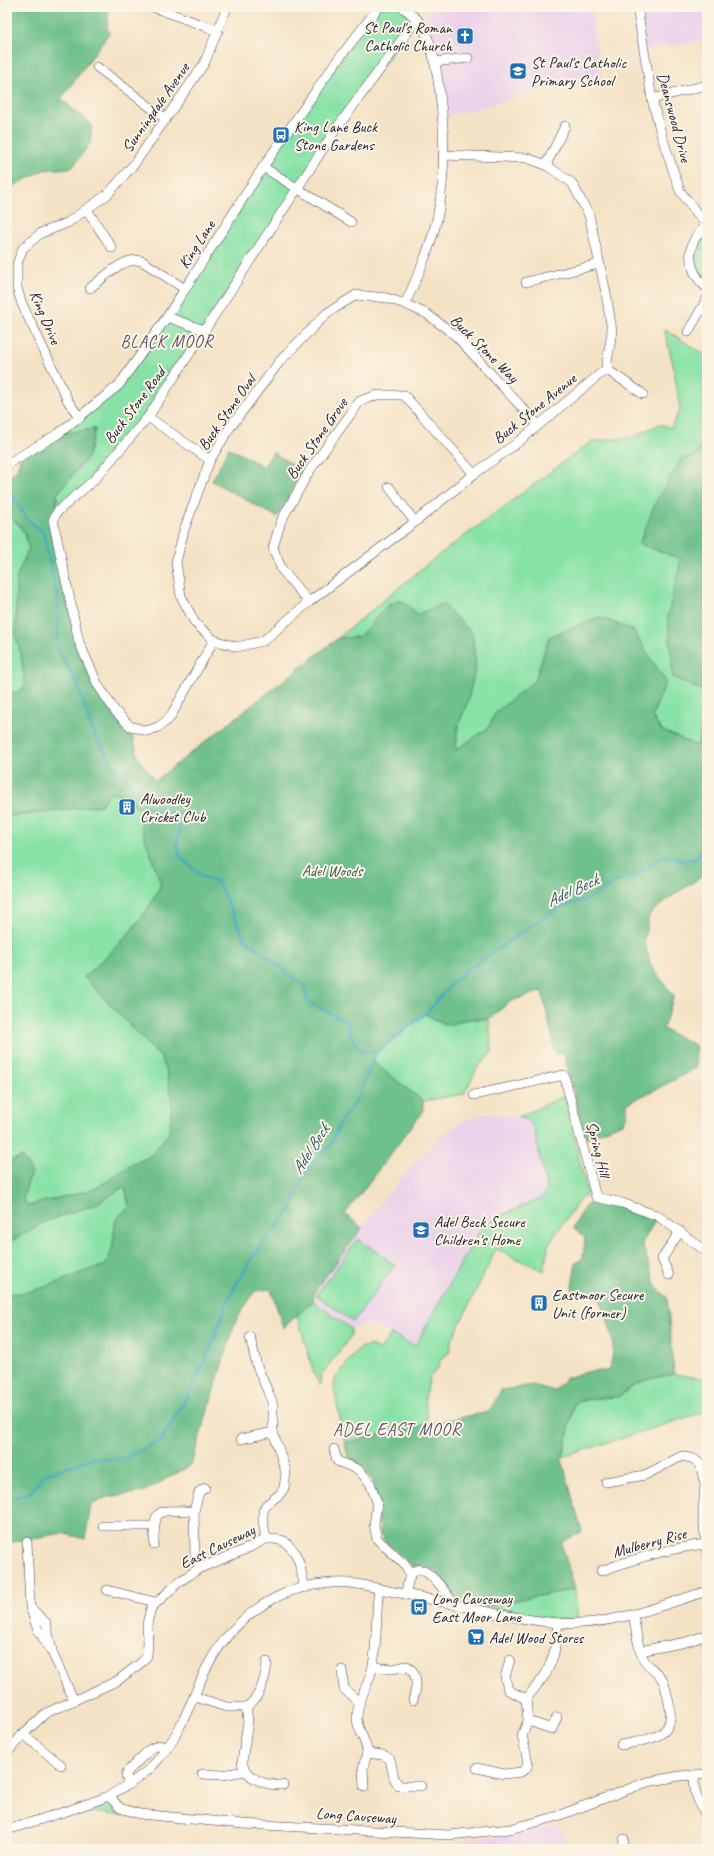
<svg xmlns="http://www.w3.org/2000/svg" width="714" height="1856" viewBox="0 0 714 1856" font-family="Caveat,sans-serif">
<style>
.built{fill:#ecd1ea}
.green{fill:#88e2a7;stroke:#558271}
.forest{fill:#6ec08c;stroke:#487164}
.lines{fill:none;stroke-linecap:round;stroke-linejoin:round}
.stream{stroke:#42a8c2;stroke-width:2.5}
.minor-casing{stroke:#423f50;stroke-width:10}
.minor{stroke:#fff;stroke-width:9}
.labels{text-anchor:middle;stroke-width:4;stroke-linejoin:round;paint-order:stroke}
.poi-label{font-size:16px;fill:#22223b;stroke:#fcf5e5;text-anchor:start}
.street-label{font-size:16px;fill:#22223b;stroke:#fcf5e5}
.park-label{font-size:16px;fill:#415c5b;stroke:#fcf5e5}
.neighbourhood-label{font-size:17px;letter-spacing:1px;fill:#5b516d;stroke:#fcf5e5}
.water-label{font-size:17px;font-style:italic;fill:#2f5871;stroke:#fcf5e5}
</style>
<rect width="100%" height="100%" fill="#fcf5e5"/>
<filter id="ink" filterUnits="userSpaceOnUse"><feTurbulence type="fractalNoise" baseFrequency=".025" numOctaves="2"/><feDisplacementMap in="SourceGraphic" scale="8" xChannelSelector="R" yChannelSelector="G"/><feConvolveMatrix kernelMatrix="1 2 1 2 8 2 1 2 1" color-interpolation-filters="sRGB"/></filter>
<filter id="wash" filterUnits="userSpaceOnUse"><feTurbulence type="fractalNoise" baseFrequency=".012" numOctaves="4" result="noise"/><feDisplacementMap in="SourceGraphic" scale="16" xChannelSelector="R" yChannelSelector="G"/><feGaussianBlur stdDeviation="0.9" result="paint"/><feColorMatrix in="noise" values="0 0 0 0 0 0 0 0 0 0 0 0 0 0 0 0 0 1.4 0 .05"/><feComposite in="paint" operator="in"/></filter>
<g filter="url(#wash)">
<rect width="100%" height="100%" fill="#f4e2c5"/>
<g class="built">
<path d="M436,7H591L601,80L557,86L443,118L425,19Z"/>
<path d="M637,7H707V40L643,50Z"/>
<path d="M485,1113L519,1117L527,1120L534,1128L548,1190L542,1198L478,1233L415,1346L368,1323L351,1329L313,1301L314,1292L379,1205L419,1158L447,1131L464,1121Z"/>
<path d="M558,1825L571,1849H459V1841L511,1834Z"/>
</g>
<g class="green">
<path d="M379,7H402L417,19L336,129L180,368L94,480L57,512V494L88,457L95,429L58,434L119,385L263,167Z"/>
<path d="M704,238H707V282C697,271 688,248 704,238Z"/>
<path d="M664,329L707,356V437L694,456L682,559L668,615L673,677L707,693L705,716L697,746L661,730L652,716L666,682L549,637L536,680L496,712L488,728L456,751L458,726L468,701L418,614L388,605L359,637L338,638L431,561L592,441L630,438L660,424L671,428L680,409L673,364Z"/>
<path d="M7,514L19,525L25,534L29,548L17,576L16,587V637L21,654L25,686L18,692L7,694Z"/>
<path d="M109,793L126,796L142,813L141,826L161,884C145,921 114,950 84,977L161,1058L167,1072L172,1104L170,1133L149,1157L133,1164L95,1189L27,1206L23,1198L31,1171L22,1157L7,1162V817L101,805Z"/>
<path d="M425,1014L447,1025L468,1019H489L492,1053L479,1065L464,1094L423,1101L373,1062L376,1053Z"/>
<path d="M566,1095L587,1194L581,1198L548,1245L544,1271L496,1249L451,1342L449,1353L440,1360L438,1368L430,1377L425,1397L428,1424L345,1443L334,1389L335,1379L359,1348L372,1345L379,1351L391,1334L415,1346L478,1233L495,1218L542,1198L547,1190L534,1129L527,1120L519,1117Z"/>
<path d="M125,1186L129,1208L116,1219L112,1250L107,1265C73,1273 42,1294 7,1294V1243L46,1221L96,1204Z"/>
<path d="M358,1239L395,1265L353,1322L316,1295Z"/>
<path d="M313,1301L351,1329V1336L321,1375L320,1385L314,1374L297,1315Z"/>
<path d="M674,1374L707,1379V1411L563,1457L574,1404C589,1397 606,1399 622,1394C627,1392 628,1388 631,1386C643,1378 661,1377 674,1374Z"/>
<path d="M575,1589L578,1619C547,1621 516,1613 486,1606Z"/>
<path d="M108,1803L113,1804L123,1816L84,1811Z"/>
</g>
<g class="forest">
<path d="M7,7H109L107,30L110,32L61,99L92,125L90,143L72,168L44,170L7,189Z"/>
<path d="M95,429L88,457L57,494V512L53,521L79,642L98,685L130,726L138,757L155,781L338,638L359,637L388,605L401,600L418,614L443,604L472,633L476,665L468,701L458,726L456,750L488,728L496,712L535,680L549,637L599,617L633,630L666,682L652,716L661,730L697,746L705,716L707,693L673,677L668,615L681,559L639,544L657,499L682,458L694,456L707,437V873L665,901L649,915L644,940L651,966L674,996L663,1029L695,1045L696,1068L659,1088L627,1103V1115L623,1123L585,1138L564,1053L556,1054L542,991L511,1001L489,1019H468L447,1025L425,1014L376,1053L373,1062L423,1101V1111L345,1214L362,1228L314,1292L313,1301L283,1328L271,1289L255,1291L235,1322L191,1465L143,1492L107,1497L91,1505L85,1539L62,1533L7,1543V1294C42,1294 73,1273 106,1265L112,1250L116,1219L129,1207L125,1186L96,1204L46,1221L7,1243V1162L22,1157L31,1171L23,1198L27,1206L95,1189L133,1164L149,1157L169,1133L172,1104L167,1072L161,1058L84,977C114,950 145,922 161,884L141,826L142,813L126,796L109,793L101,805L7,817V694L18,692L25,686L21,654L16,637V587L17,576L29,548L25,534L19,525L7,514V478L17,470L20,458L58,434Z"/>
<path d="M229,448L264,467L273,452L303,472L277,517L212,481Z"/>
<path d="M599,1202L620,1206L656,1219L642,1243L656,1287L667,1297L674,1374L648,1379L632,1386L618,1397L585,1399L574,1404L562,1460L582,1532L561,1543L575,1589L486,1606L456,1599L435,1571L423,1566H412L381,1537L373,1481L362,1467L348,1458L345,1443L432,1423L489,1412L501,1390L533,1385L554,1391L566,1378L590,1371H608C617,1352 612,1332 605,1313C604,1310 603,1304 601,1302C594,1294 584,1294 574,1294L572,1287L576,1263L583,1258L585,1237L573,1228L586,1205Z"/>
</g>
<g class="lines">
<g class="stream">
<path d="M8,482L11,494L27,519L43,532L57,594L59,614L57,649L76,681L94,734L116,769L129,782L140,789L144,806L179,814L180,829L177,845L180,857L203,877L218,882L244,938L304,986L308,1002L347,1022C350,1038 358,1054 376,1053"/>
<path d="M7,1501L9,1499L31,1492L43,1475L93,1458L113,1460L132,1455L161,1440L187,1397L208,1354L230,1295L256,1252L291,1209L305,1173L331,1144L341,1121L357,1099L376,1053L425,1014L455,980L467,970L559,907L587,900L614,883L641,872L664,855L682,861L697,858L707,842"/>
</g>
</g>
</g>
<g filter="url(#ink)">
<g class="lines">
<g class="minor-casing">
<g id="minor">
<path d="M153,7L218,31"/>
<path d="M402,7C411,13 418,19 423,28C431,42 434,59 437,74C445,122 447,171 437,219C430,249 418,276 405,304"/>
<path d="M637,7L652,99L662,137L680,191L707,226"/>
<path d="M434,62L468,58"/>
<path d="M97,67L166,119"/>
<path d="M652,99L707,85"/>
<path d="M443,155L527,158L546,165L572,183L589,215L606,293L612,331L606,369L517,443L474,474L415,522L309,602L263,641L237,647L214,640L195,623L181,596L176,562L184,530L210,460L229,429L280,361L327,313L356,295L387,298L405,304L427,314L456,336L538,425"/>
<path d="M546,165L565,126"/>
<path d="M263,167L351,222"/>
<path d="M87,210L112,248"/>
<path d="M706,225C702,230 697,235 694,240C686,257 693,277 707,288"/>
<path d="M526,282L599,264"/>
<path d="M90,288C104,278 123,256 142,261L185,289"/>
<path d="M167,317L204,330"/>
<path d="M688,332L707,299"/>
<path d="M606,369L643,394"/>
<path d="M148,417L210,460"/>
<path d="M80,418L68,401L22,304L17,288V264L23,248L41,233L67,223L108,194L135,163L204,64L227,7"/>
<path d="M7,464L58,434L119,385L167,317L263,167L333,66L379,7"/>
<path d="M389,487L415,522"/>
<path d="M309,602L282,570L273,548L281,521L310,470L360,401L377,395H404L474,474"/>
<path d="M214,640L169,719L158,727L147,731L130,726L115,711L98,685L79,642L53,520L57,512L94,480L148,417L336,129L417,19"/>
<path d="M474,1095L564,1075L596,1197L622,1203L658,1216L707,1252"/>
<path d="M669,1275L662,1259L680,1231"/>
<path d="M250,1337L257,1366L271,1399L273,1406V1432L286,1472L284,1488L280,1494L266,1505L263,1511V1521L266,1539"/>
<path d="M241,1439L273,1432"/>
<path d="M334,1449L337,1461L359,1470L370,1483L377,1502L374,1525L377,1539L405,1565L411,1575"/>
<path d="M606,1482L645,1475L682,1456L694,1459L700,1464L705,1484L703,1515L707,1553"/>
<path d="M194,1511L199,1492L205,1488"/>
<path d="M103,1526H154"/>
<path d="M27,1542L30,1607L38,1630L52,1652L74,1701"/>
<path d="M154,1544C154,1505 157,1511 194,1511L195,1556L200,1568"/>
<path d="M601,1571C636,1558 669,1548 706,1544"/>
<path d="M379,1589C375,1614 378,1640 373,1665C370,1684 357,1699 357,1718C357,1731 367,1740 367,1753L383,1755L390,1759L394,1778L399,1786H421"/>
<path d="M107,1590L155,1602"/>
<path d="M406,1594C411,1542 442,1587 454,1604"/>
<path d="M33,1610L46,1623L52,1650"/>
<path d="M640,1651L686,1642L707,1635"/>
<path d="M510,1660L505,1677L508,1690L526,1699"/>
<path d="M373,1667L392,1669L407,1666C419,1674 417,1687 413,1700"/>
<path d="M342,1670L344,1689L359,1702"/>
<path d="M195,1697L227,1707H246L248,1721L242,1762C245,1779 268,1786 283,1785"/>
<path d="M246,1707C260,1699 266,1677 267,1662"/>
<path d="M528,1721L552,1729L557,1717"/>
<path d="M23,1734L61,1765"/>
<path d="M621,1745C649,1739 677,1739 669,1703C667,1695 666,1686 662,1679C656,1671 646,1666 642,1656C637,1644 636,1628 633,1614"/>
<path d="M7,1753L23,1734L46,1713L117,1681L142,1662L147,1656L148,1642L147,1624L151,1608L180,1581L200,1568L244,1550L266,1539H274L284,1541L294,1551L299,1562L305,1588"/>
<path d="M477,1768L504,1774L521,1772L526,1769L528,1763L522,1735L528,1721L526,1699L546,1674L554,1654L558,1623"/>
<path d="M202,1774L222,1775L245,1771"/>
<path d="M694,1775C694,1797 698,1799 707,1818"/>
<path d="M129,1784L126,1776L127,1772L150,1749L159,1745L167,1748"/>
<path d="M364,1787L363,1768L367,1753"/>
<path d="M109,1796C125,1786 143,1777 155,1763C181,1735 191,1700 207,1667C222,1638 245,1614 273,1599C296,1587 324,1582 349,1583C364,1584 380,1589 394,1592C449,1602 503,1618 558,1623C610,1627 659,1606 707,1591"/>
<path d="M7,1830L73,1809L109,1796L120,1808L140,1814L243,1824L449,1835L510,1829L555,1817L647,1782L680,1776L707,1774"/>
<path d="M623,1849L624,1839"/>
<path d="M703,1849L707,1841"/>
</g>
</g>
<use href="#minor" class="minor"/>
</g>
</g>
<defs>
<g id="church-square" transform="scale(0.9)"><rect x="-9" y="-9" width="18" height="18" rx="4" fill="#1f6fb2" stroke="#fcf5e5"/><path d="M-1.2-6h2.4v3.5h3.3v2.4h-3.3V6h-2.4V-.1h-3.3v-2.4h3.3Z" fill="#fff"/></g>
<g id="school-square" transform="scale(0.9)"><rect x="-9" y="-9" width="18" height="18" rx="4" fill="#1f6fb2" stroke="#fcf5e5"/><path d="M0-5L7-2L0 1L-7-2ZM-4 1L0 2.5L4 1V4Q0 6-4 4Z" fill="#fff"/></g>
<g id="bus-square" transform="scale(0.9)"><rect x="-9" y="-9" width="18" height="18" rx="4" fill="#1f6fb2" stroke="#fcf5e5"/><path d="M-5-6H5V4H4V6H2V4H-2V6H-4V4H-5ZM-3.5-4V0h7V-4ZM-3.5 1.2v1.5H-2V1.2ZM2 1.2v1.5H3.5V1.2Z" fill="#fff"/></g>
<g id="building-square" transform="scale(0.9)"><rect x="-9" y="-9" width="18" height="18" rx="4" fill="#1f6fb2" stroke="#fcf5e5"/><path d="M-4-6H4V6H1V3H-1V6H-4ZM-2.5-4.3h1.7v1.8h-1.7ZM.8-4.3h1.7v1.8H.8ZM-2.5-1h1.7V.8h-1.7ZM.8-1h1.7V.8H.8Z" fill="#fff"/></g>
<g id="supermarket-square" transform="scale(0.9)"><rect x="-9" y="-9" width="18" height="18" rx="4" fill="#1f6fb2" stroke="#fcf5e5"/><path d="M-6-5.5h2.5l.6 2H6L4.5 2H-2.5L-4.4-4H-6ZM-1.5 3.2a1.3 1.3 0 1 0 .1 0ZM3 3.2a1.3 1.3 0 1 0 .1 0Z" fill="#fff"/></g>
</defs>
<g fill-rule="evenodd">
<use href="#church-square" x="465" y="36"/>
<use href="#school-square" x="518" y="71"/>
<use href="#bus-square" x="281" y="135"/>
<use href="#building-square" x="127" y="807"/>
<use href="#school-square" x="421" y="1230"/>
<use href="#building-square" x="539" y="1303"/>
<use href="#bus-square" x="419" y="1607"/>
<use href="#supermarket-square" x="476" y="1637"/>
</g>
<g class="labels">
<g class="poi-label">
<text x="452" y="33" text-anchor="end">St Paul's Roman<tspan x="452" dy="18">Catholic Church</tspan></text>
<text x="531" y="68">St Paul's Catholic<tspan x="531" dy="18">Primary School</tspan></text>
<text x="294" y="132">King Lane Buck<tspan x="294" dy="18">Stone Gardens</tspan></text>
<text x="140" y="804">Alwoodley<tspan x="140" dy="18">Cricket Club</tspan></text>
<text x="434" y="1227">Adel Beck Secure<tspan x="434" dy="18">Children's Home</tspan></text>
<text x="552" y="1300">Eastmoor Secure<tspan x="552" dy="18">Unit (former)</tspan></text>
<text x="432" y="1604">Long Causeway<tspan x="432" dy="18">East Moor Lane</tspan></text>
<text x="489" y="1643">Adel Wood Stores</text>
</g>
<g class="street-label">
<text transform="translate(155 107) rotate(-55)" y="6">Sunningdale Avenue</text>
<text transform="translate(675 117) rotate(75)" y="6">Deanswood Drive</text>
<text transform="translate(196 244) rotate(-57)" y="6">King Lane</text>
<text transform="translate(46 317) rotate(67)" y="6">King Drive</text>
<text transform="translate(485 348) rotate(45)" y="6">Buck Stone Way</text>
<text transform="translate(134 405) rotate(-53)" y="6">Buck Stone Road</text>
<text transform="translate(534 408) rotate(-39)" y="6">Buck Stone Avenue</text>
<text transform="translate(226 412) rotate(-55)" y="6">Buck Stone Oval</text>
<text transform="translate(316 438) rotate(-55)" y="6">Buck Stone Grove</text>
<text transform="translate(599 1149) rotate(76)" y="6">Spring Hill</text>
<text transform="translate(649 1542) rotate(-15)" y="6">Mulberry Rise</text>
<text transform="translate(217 1546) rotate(-26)" y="6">East Causeway</text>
<text transform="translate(356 1815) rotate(4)" y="6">Long Causeway</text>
</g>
<g class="park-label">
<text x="332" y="876">Adel Woods</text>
</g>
<g class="neighbourhood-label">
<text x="167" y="347">BLACK MOOR</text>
<text x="397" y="1435">ADEL EAST MOOR</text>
</g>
<g class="water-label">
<text transform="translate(572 890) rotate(-25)" y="6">Adel Beck</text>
<text transform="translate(310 1149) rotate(-57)" y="6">Adel Beck</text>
</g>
</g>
<rect width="714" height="1856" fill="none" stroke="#fcf5e5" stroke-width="24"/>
</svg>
